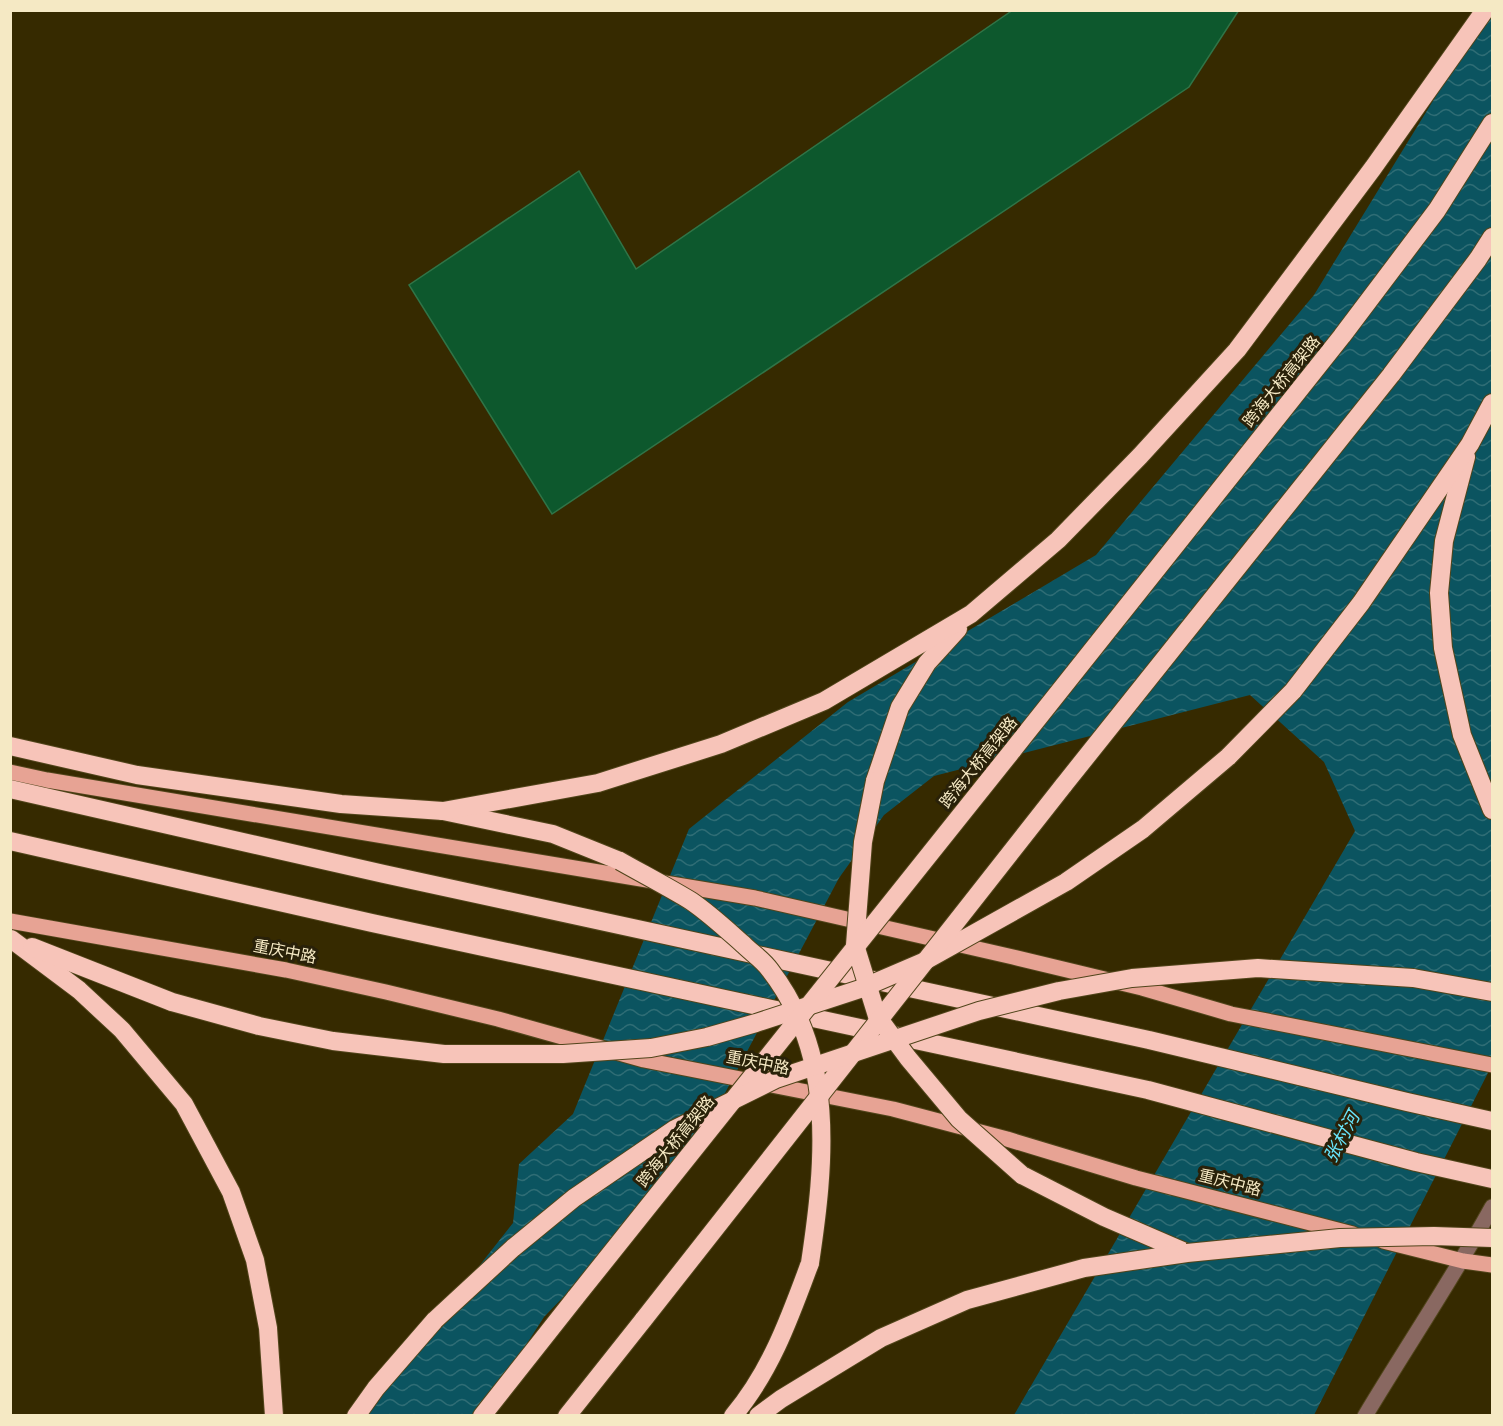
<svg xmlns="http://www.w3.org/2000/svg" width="1503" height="1426" viewBox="0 0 1503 1426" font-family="Mulish,'Noto Sans SC',sans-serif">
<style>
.water{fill:url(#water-waves)}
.building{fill:#0d582d;stroke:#307447;stroke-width:1.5}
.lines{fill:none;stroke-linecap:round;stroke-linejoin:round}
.minor-casing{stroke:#51451b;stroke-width:17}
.major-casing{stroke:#51451b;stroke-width:17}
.highway-casing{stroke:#51451b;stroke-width:20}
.minor{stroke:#896861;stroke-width:15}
.major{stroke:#e7a394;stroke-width:15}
.highway{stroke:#f7c4b9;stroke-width:18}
.highway-bridge-casing{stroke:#51451b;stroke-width:20;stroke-linecap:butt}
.highway-bridge{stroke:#f7c4b9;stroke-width:18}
.labels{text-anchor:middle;stroke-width:6;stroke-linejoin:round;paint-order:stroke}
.street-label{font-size:16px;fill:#f5e9c4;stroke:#292109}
.water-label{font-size:18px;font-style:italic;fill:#68e5fc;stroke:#292109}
</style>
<defs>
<pattern id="water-waves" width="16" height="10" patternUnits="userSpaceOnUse" patternTransform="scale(1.5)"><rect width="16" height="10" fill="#0b5460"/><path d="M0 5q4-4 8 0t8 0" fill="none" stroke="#2f6d75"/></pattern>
</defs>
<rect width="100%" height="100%" fill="#362a00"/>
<path class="water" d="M1488,11H1492V1065L1314,1415H1014L1355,831L1324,762L1250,695L934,776L884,815L839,878L682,1174L544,1317L481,1415L361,1416L513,1223L519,1164L573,1114L689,829L848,702L1096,555L1314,295Z"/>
<path class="building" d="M1013,10H1239L1189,87L552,514L409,285L579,171L636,269Z"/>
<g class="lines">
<g class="minor-casing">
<path id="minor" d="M1365,1416C1407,1346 1453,1278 1492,1207"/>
</g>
<g class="major-casing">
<g id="major">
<path d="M10,772L47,780L755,898L1013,957L1142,988L1231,1014L1492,1065"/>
<path d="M10,921L286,970L386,992L498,1019L644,1060L893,1109L1007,1139L1136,1178L1353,1234"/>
<path d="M1383,1241L1463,1261L1492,1265"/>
</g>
</g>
<g class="highway-casing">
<g id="highway">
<path d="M1466,457L1444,541L1439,593L1443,648L1462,735L1492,810"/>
<path d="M10,746L137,775L341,804L443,811L553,834L620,861"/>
<path d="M1012,751L1342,336L1437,210L1492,123"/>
<path d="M1228,757L1293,691L1361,603L1470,444L1492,403"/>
<path d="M875,781L900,707L927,663L958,629"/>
<path d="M1063,786L1391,375L1478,259L1492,237"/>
<path d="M10,789L384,874L1149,1040L1407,1102L1492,1121"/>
<path d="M443,811L598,783L721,744L824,701L971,614L1058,540L1140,456L1237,350L1373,168L1485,10"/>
<path d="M10,841L372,923L1148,1090L1416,1162L1492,1179"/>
<path d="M11,939L79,990L122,1030L184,1104L231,1192L255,1260L268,1328L274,1416"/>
<path d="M32,947L172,1002"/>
<path d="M1413,978L1492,992"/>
<path d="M1022,1175L1104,1217L1185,1252"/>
<path d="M356,1416L376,1388L435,1320"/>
<path d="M482,1416L576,1297"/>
<path d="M567,1416L644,1319"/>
<path d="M733,1416C771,1371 790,1317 810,1263"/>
<path d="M758,1416L781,1399L881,1338L967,1300L1084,1268L1187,1253"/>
</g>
</g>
<use href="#minor" class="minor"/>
<use href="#major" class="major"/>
<use href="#highway" class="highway"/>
<g class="highway-bridge-casing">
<g id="highway-bridge">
<path d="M875,781L863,842L855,945L877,1016L908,1058L959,1119L1022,1175"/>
<path d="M620,861C643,874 668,887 691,901C710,914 727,930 744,945C752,953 763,960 770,970C836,1055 825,1163 810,1263"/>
<path d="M172,1002L259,1026L333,1041L444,1054H563L651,1048L707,1037L756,1023L860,989L923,962L1066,882L1143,829L1228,757"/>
<path d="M1187,1253L1340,1238L1434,1236L1492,1238"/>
<path d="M576,1297L1012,751"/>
<path d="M644,1319L1063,786"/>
<path d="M435,1320L513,1248L574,1198L675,1129L776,1079L979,1011L1059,991L1132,978L1258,968L1413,978"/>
</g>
</g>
<use href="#highway-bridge" class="highway-bridge"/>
</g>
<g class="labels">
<g class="street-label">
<text transform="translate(1281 381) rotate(-51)" y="6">跨海大桥高架路</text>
<text transform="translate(978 762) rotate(-51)" y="6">跨海大桥高架路</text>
<text transform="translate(285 951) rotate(11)" y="6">重庆中路</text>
<text transform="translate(758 1062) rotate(11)" y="6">重庆中路</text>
<text transform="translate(675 1141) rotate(-51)" y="6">跨海大桥高架路</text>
<text transform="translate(1230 1182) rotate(14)" y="6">重庆中路</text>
</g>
<g class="water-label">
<text transform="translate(1342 1137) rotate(-62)" y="6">张村河</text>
</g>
</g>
<rect width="1503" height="1426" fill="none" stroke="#f5e9c4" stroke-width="24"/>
</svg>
